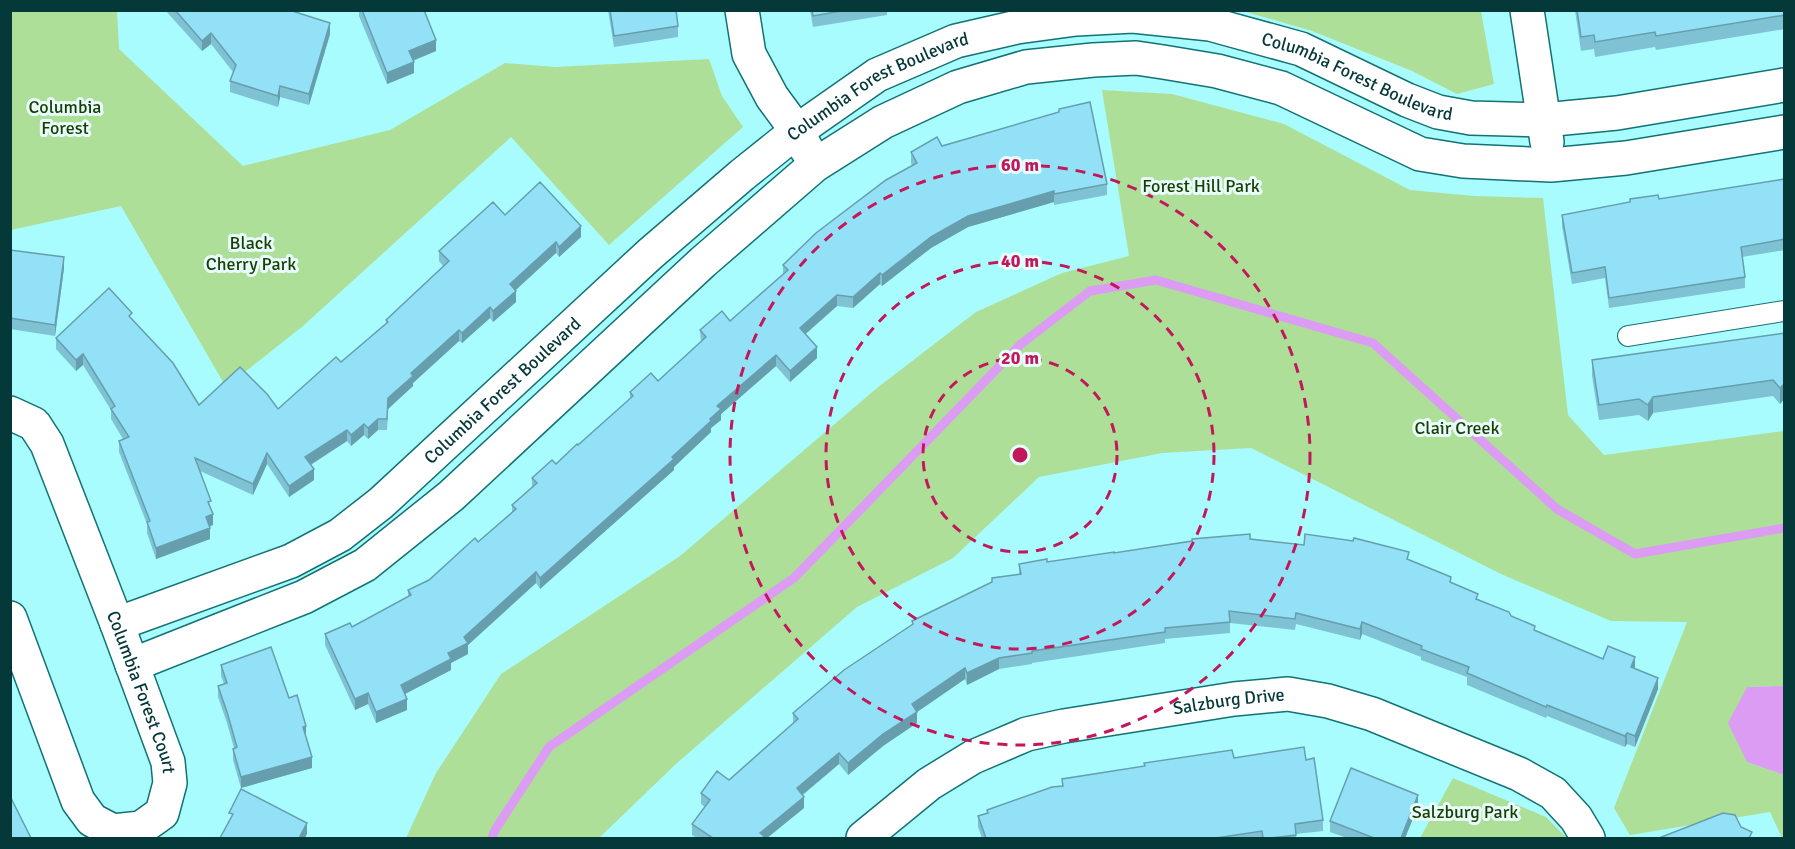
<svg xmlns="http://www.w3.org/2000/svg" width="1795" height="849" viewBox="0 0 1795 849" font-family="Signika,sans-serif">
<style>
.green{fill:#addf98}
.water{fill:#dc9cf3}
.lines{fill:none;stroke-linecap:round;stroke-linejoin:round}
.stream{stroke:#dc9cf3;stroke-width:9}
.lane-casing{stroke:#127274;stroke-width:22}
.street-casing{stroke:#127274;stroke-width:36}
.lane{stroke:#fff;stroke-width:20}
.street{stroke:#fff;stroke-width:33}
.wall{fill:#7ec2d4}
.shaded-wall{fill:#679ead}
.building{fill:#93e1f7;stroke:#679ead;stroke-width:1.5}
.ring{fill:none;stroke:#c2185b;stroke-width:3;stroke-dasharray:10 8}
.labels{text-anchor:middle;stroke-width:6;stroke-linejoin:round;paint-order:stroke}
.street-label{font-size:18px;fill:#043839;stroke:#e9fcfc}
.park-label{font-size:18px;fill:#173f00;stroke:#e9fcfc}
.centre{fill:#c2185b;stroke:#e9fcfc;stroke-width:3}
.ring-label{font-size:18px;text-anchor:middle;font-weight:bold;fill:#c2185b;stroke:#e9fcfc;stroke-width:6;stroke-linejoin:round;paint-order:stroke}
</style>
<rect width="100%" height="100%" fill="#a8fcfd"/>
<g class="green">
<path d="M10,11H117L119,49L243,166L390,130L505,63L555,67L709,59L722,96L743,127L609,245L511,137L303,326L226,387L121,206L11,230Z"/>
<path d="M1243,11H1481L1494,84L1457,94L1412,71L1312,31Z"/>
<path d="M1102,90L1172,94L1284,124L1410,190L1474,196L1543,198L1568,415L1604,455L1784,431V686L1747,687V762L1784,775V838H1782L1770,812L1630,835L1614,808L1687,622L1611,621L1501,574L1251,448L1162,453L1039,477L953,558L857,607L677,763L599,838H406L436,773L501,674L680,556L877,388L976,312L1062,273L1129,256Z"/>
<path d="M1453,778L1546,817L1567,838H1420Z"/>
</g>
<path class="water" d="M1784,686V775L1747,762L1728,723L1747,687Z"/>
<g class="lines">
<path class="stream" d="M492,838L495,830L549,747L794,578L1021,344L1090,291L1156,280L1373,343L1557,509L1635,554L1784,528"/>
<g class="lane-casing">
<path id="lane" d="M1628,336L1784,311"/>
</g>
<g class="street-casing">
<g id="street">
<path d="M742,10L749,54L772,97L797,131L807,150"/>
<path d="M1527,10L1547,142"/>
<path id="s1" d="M10,413L34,424L47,444L117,624L168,762L170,783L162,813L141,828L113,831L92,820L78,801L10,618"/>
<path id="s2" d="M117,624L291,561L340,535L381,503L650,254L742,175L797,131L877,75L956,41L1017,27L1076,19L1133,16L1210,24L1301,49L1407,100L1438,112L1471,118L1544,120L1617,113L1784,85"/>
<path d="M132,665L304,597L365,565L451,496L703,262L815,165L883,122L958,87L1026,67L1093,60L1136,58L1163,62L1217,71L1281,88L1420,154L1463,161L1551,165L1626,158L1784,132"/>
<path id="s3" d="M863,838L929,784L973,757L1027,734L1064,726L1234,699L1288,694L1328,701L1372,714L1519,774L1553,793L1576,818L1588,838"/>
</g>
</g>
<use href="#lane" class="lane"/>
<use href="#street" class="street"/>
</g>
<g class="wall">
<path d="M165,10H289L330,34L309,105L280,97L278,107L230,92V81L233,72L211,44L202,51Z"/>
<path d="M359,10H424L436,51L413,61L414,73L387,84L359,16Z"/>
<path d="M608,10H676L678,26V37L614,47Z"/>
<path d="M810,10H887V15L813,27Z"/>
<path d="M1575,10H1785V29L1656,50L1655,47L1595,57L1594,49L1581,51Z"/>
<path d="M1059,109L1107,184V195L1054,205V202L968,227L931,248L882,286L880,284L853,308L837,306L805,334L817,358L790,382L776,366L721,414V420L711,428V432L674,467V470L540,589L536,583L468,645V654L451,663V670L405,694L407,710L376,723L368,704L355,710L325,645V634L352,627L408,597V590L429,580L478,542L512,513V505L532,487V478L556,464L578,445L630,399V392L658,381L701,342L700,330L730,321L783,274V265L912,166L911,163V152L942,146L1059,112Z"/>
<path d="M1785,179V250L1742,257L1745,277V288L1609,308L1605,278L1572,284L1562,226V215Z"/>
<path d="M505,215L581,237L559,257L556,253L516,290V302L493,322L490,318L462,343L459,341L413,383V386L388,409L387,430H378L368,439L364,435L351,446L347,441L311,465L314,480L289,497L267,464L253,495L200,471L211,509L213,525L209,526L210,539L156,559L147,533V524L119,452V441L123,439L111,419V410L83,365L76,371L56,349V338L132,319L199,405L278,409L341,362L386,323V320L443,266L439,261V251Z"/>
<path d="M10,250L64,268L55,336L10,329Z"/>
<path d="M1785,333V398L1780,404L1773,396L1653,413L1648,421L1639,415L1599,420L1592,376V360Z"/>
<path d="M1250,539L1409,560L1451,583L1478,599L1511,616L1535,631L1603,659L1635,669L1658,689L1635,747L1627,744L1625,747L1547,716L1546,718L1467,685V677L1421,660V657L1362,634L1360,640L1296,624L1295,630L1230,623V633L1165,639V643L1032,663V664L999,669L967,685L965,679L917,712V723L883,746L848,775L839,764L803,795L804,808L767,838H697L692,835V824L705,807L701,804V793L729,780L793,724V713L912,625V621L992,582V578L1019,575V564L1047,562L1114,553Z"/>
<path d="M221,665L289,698L306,737L312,768L241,788L233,760V749L234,748L227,723L218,697V686L224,684L221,676Z"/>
<path d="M1234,758L1306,760L1323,820V831L1296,834V838H982L978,827V816L987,813V810L1062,786V779Z"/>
<path d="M1418,806L1405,838H1347L1330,832V821Z"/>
</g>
<g class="shaded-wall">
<path d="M330,23V34L309,105V94Z"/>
<path d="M211,33V44L202,51V41Z"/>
<path d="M436,40V51L409,62V51Z"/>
<path d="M414,62V73L387,84V73Z"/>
<path d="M280,86V97L278,107V96Z"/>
<path d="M1054,191V202L968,227L931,248L882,286V275L931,237L968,216Z"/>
<path d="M581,226V237L559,257V247Z"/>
<path d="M556,242V253L510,295V284Z"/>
<path d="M64,257V268L55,336V325Z"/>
<path d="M880,273V284L853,308V297Z"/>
<path d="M516,291V302L493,322V311Z"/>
<path d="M837,295V306L800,339V328Z"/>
<path d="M490,307V318L462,343V333Z"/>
<path d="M459,330V341L413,383V386L388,409L387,430L388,398L411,373Z"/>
<path d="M817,347V358L790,382V371Z"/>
<path d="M83,354V365L76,371V360Z"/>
<path d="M776,355V366L721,414V420L711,428V432L674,467V470L540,589V578L672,457L710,419L717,406Z"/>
<path d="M1785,383V398L1780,404V388Z"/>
<path d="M1653,397V413L1648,421V405Z"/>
<path d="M378,419V430L368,439V428Z"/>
<path d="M364,424V435L351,446V435Z"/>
<path d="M347,430V441L305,468V457Z"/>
<path d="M267,453V464L253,495V484Z"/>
<path d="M314,469V480L289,497V486Z"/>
<path d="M213,514V525L206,528V517Z"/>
<path d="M210,528V539L156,559V548Z"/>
<path d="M536,572V583L468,645V654L451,663V670L401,696V685L448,653L464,637Z"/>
<path d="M1362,622V634L1360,640V629Z"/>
<path d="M1635,657V668L1631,667Z"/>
<path d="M999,658V669L967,685V673Z"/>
<path d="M965,668V679L917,712V723L883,746L848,775V763L912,704Z"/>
<path d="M1658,678V689L1635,747V736Z"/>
<path d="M368,693V704L355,710V699Z"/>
<path d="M407,699V710L376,723V712Z"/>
<path d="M306,726V737L303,727Z"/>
<path d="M1627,733V744L1625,747V736Z"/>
<path d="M839,753V764L797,799V788Z"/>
<path d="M312,757V768L241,788V777Z"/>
<path d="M1418,795V806L1405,838H1401Z"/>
<path d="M804,797V808L767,838H760V833Z"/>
<path d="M307,823V834L305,838H299Z"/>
</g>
<g class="building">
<path d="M175,10H289L330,23L309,94L280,86L278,96L230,81L236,65L211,33L202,41Z"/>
<path d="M362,10H424L436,40L409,51L414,62L387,73Z"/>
<path d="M610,10H676L678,26L614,36Z"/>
<path d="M812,10H847L813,16Z"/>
<path d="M1577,10H1785V15L1656,36L1655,32L1595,42L1594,35L1581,37Z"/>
<path d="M1090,102L1107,184L1054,194V191L968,216L931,237L882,275L880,273L853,297L837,295L800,328L817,347L790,371L776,355L717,406L721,409L710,419L711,421L672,457L674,459L540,578L536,572L464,637L468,643L448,653L451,659L401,685L407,699L376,712L368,693L355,699L325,634L350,623L352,627L411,595L408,590L429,580L475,538L478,542L516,509L512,505L537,483L532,478L552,460L556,464L577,444L578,445L633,396L630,392L651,373L658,381L706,337L700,330L722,311L730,321L788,270L783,265L816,233L886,180L917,163L911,152L937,137L942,146L1059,112V109Z"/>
<path d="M1785,179V239L1741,247L1745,277L1609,298L1605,267L1572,273L1562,215L1630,202V199L1658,195L1659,199Z"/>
<path d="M540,182L581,226L559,247L556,242L510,284L516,291L493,311L490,307L462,333L459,330L411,373L413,376L388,398L387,419H378L368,428L364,424L351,435L347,430L305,457L314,469L289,486L267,453L253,484L195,458L211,501L208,502L213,514L206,517L210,528L156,548L147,522L150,521L119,441L129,437L111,409L115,406L83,354L76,360L56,338L109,288L132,313L129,316L173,363L199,405L240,367L267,394L278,409L336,357L341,362L388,322L386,320L449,261L439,251L493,202L505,215Z"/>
<path d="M10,250L64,257L55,325L10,318Z"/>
<path d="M1785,333V383L1780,388L1773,380L1653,397L1648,405L1639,399L1599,405L1592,360Z"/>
<path d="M1250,534V539L1304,545L1305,534L1353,541L1354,538L1409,552L1407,559L1451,577L1450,582L1478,594L1476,599L1509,612L1511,616L1535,626L1534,630L1603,659L1608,646L1635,657L1631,667L1658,678L1635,736L1627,733L1625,736L1547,705L1546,707L1467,673L1469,667L1421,649L1422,646L1362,622L1360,629L1296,613L1295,619L1229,611L1230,622L1165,628V632L1032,651V653L999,658L967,673L965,668L912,704L917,712L883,734L848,763L839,753L797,788L804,797L760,833L764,836L762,838H713L692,824L710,800L701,793L717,771L729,780L798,719L793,713L844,670L913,624L912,621L992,582V578L1021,574L1019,564L1047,559V562L1114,552V553L1192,541V539Z"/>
<path d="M271,647L289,698L297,695L306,726L303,727L312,757L241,777L233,749L237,747L227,712L218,686L227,683L221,665Z"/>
<path d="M1304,747L1306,760L1314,758L1323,820L1295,824L1296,835L1271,838H1263L1262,831L1216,838H986L978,816L988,813L987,810L1052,787L1063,786L1062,779L1145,766L1144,763L1232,750L1234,758Z"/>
<path d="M1351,768L1418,795L1401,838H1374L1330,821Z"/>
<path d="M241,789L307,823L299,838H220L233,814L229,813Z"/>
<path d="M10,796L31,838H10Z"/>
<path d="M1723,813L1735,815L1741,827L1752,832L1749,838H1659Z"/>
</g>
<g class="ring">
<circle cx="1020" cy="455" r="97"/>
<circle cx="1020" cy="455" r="194"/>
<circle cx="1020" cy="455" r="290"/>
</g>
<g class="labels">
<g class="street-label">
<text dy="6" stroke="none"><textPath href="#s2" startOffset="1448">Columbia Forest Boulevard</textPath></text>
<text dy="6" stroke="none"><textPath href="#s2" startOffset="944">Columbia Forest Boulevard</textPath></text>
<text dy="6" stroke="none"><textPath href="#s2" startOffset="458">Columbia Forest Boulevard</textPath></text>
<text dy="6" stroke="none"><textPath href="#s1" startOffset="316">Columbia Forest Court</textPath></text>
<text dy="6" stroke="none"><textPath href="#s3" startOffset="400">Salzburg Drive</textPath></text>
</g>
<g class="park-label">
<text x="65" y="113">Columbia<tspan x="65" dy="21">Forest</tspan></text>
<text x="1201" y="192">Forest Hill Park</text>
<text x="251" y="249">Black<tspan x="251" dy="21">Cherry Park</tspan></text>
<text x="1457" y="434">Clair Creek</text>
<text x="1465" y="818">Salzburg Park</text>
</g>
</g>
<circle cx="1020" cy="455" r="9" class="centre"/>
<g class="ring-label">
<text x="1020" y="171">60 m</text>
<text x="1020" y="267">40 m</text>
<text x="1020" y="364">20 m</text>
</g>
<rect width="1795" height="849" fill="none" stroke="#043839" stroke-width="24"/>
</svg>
